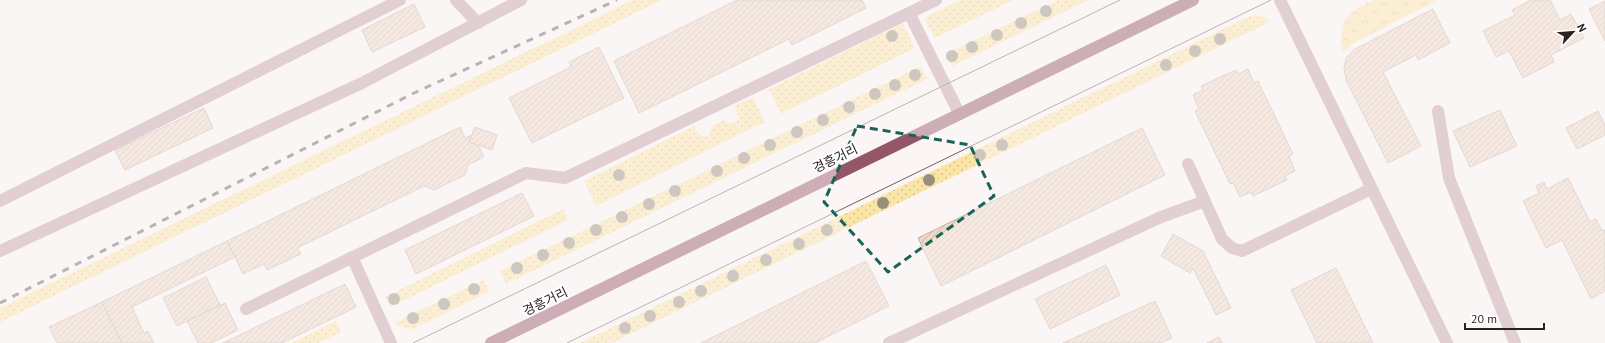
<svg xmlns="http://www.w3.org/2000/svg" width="1605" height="343" viewBox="0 0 1605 343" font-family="'PT Sans','Noto Sans KR',sans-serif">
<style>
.green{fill:url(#green-dots)}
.forest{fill:url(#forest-crowns)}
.building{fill:url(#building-hatch);stroke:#c5b3a4}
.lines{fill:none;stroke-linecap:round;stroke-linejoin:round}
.minor{stroke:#c4a0a9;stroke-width:12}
.major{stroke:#945669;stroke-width:12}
.tram{stroke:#696160;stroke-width:1}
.rail{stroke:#696160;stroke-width:3;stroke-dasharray:7 7;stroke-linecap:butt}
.tree{fill:#978f7c}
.marked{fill:none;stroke:#186359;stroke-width:3;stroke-dasharray:8 5;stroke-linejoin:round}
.labels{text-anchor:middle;stroke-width:4;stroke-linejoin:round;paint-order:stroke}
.street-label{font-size:13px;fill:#2b2220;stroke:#fff}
</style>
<defs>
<pattern id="green-dots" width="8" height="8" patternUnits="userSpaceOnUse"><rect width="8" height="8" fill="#fbe5a6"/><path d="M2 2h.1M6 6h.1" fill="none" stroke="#d7c48f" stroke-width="1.8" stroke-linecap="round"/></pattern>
<pattern id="forest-crowns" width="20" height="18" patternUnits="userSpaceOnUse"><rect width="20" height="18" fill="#fbe5a6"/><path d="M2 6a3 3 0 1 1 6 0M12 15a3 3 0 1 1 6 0" fill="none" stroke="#d7c48f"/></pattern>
<pattern id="building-hatch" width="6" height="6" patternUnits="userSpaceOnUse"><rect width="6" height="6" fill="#ebd8c8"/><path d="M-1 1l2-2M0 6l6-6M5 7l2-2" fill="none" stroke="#cab9ac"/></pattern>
</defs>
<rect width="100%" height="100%" fill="#fbf6f5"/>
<g class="green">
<path d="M633,0H662L0,322V308Z"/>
<path d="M960,0H1013L935,38L924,18Z"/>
<path d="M1058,0H1089L952,66L946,54Z"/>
<path d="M1257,15L1265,17L1270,22L612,343H580L1250,16Z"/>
<path d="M903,23L915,48L781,114L769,89Z"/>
<path d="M921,66L927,79L506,284L500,271Z"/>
<path d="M753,97L765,122L596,206L584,181L694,126L698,133L705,137L710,135L711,127L724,120L728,123L736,122L739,118L734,106Z"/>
<path d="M563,209L568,220L390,307L385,297Z"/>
<path d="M483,280L489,292L413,329L403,328L394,323Z"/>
<path d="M336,321L341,332L318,343H291Z"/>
</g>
<path class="forest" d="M1373,0H1437L1354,43L1342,53C1339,21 1344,14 1373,0Z"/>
<g class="building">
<path d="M737,0H862L866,8L792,45L789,39L639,113L614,61Z"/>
<path d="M1531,0H1550L1560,20L1571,14L1584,38L1551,55L1554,62L1523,78L1509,51L1496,57L1483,31L1515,15L1512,10Z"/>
<path d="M1605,1V41L1589,9Z"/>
<path d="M414,4L425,27L372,52L362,30Z"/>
<path d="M1433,9L1450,43L1418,60L1416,55L1383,72L1421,146L1388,163L1346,80L1344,68L1346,58L1355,49Z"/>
<path d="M599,47L624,98L532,143L509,98L571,67L569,62Z"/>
<path d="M1248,69L1254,83L1258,81L1293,154L1289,156L1295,171L1285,176L1287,180L1253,196L1251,192L1240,197L1233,183L1230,184L1195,111L1199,109L1193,95L1203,90L1201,86L1236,70L1238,74Z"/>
<path d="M204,108L213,128L125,170L115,150Z"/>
<path d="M1500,110L1517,146L1470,167L1453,131Z"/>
<path d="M1598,111L1605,125V135L1577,149L1566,128Z"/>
<path d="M460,127L465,138L472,135L469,142L478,145L484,157L468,165L465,175L434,190L424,186L297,248L301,254L267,270L264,264L243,274L227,241Z"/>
<path d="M475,127L497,135L492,150L469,142Z"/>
<path d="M1142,128L1165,175L941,286L918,238Z"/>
<path d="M1568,178L1590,222L1596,219L1602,231L1605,230V291L1591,299L1562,240L1546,248L1523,201L1539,193L1536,186L1544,182L1547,189Z"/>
<path d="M522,193L534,216L416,274L405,250Z"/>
<path d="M1173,234L1203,251L1231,308L1216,315L1193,268L1190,273L1161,256Z"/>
<path d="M227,241L235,257L132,307L144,333L148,331L154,343H122L102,302Z"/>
<path d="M866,261L889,306L815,343H701Z"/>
<path d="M1106,265L1120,295L1050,329L1035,299Z"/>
<path d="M1336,268L1373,343H1317L1291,290Z"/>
<path d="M206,277L220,305L177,326L163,298Z"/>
<path d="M345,284L356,307L282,343H223Z"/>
<path d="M1155,301L1172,338L1160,343H1063Z"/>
<path d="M102,302L122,343H57L49,327Z"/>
<path d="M225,303L238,330L211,343H198L187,321Z"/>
<path d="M1219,337L1222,343H1207Z"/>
</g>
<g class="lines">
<g class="minor">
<path d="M456,0L478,23"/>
<path d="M1280,0L1447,343"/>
<path d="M909,13L959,113"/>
<path d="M1438,111L1449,178L1515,343"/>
<path d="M1188,164L1222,239L1232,248L1242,251L1371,189"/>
<path d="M0,201L400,0"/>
<path d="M0,251L362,83L521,0"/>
<path d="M352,257L391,343"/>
<path d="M246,309L526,173L565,178L936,0"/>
<path d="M889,343L1161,217L1205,201"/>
</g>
<path class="major" d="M491,343L1193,0"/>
<g class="tram">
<path d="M413,343L1120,0"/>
<path d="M567,343L1271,0"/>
</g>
<path class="rail" d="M0,303L414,93L617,0"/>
</g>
<g class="tree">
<circle cx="1046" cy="11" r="6"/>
<circle cx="1021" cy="23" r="6"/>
<circle cx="997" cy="35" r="6"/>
<circle cx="892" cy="36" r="6"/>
<circle cx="1220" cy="39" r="6"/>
<circle cx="972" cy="47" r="6"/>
<circle cx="1195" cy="51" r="6"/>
<circle cx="952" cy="56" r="6"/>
<circle cx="1166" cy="65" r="6"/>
<circle cx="915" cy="75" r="6"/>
<circle cx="895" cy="85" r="6"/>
<circle cx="875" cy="94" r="6"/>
<circle cx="849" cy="107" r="6"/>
<circle cx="823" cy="120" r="6"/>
<circle cx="797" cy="132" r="6"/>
<circle cx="770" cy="145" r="6"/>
<circle cx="1002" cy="145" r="6"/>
<circle cx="980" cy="155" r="6"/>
<circle cx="744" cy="158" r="6"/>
<circle cx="717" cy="171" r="6"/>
<circle cx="619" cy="175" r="6"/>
<circle cx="929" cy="180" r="6"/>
<circle cx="675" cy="191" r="6"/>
<circle cx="883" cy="203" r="6"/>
<circle cx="649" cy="204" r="6"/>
<circle cx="622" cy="217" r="6"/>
<circle cx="596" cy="230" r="6"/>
<circle cx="827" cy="230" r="6"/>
<circle cx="569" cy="243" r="6"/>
<circle cx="799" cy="244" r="6"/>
<circle cx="543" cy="255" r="6"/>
<circle cx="766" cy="260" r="6"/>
<circle cx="517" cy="268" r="6"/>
<circle cx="733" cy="276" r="6"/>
<circle cx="474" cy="289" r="6"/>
<circle cx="701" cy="291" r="6"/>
<circle cx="394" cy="299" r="6"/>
<circle cx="679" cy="302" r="6"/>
<circle cx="444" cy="304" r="6"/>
<circle cx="650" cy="316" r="6"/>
<circle cx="413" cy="318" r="6"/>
<circle cx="625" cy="328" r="6"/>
</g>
<path d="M0 0H1605V343H0ZM857,126L970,145L994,196L888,272L824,202Z" fill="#fbf6f5" fill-opacity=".55" fill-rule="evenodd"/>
<path class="marked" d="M857,126L970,145L994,196L888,272L824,202Z"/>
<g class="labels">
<g class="street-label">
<text transform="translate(835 158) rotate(-26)" y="5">경흥거리</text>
<text transform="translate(545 301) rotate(-26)" y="5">경흥거리</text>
</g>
</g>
<g transform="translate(1573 32) rotate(64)" stroke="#ffffff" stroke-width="3" paint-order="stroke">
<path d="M0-3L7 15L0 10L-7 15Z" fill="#2b2220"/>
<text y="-6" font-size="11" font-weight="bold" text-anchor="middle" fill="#2b2220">N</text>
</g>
<path d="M1465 323v6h79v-6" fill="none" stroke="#2b2220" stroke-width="2"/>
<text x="1471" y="323" font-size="12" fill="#2b2220" stroke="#ffffff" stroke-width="3" paint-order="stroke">20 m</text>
</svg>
